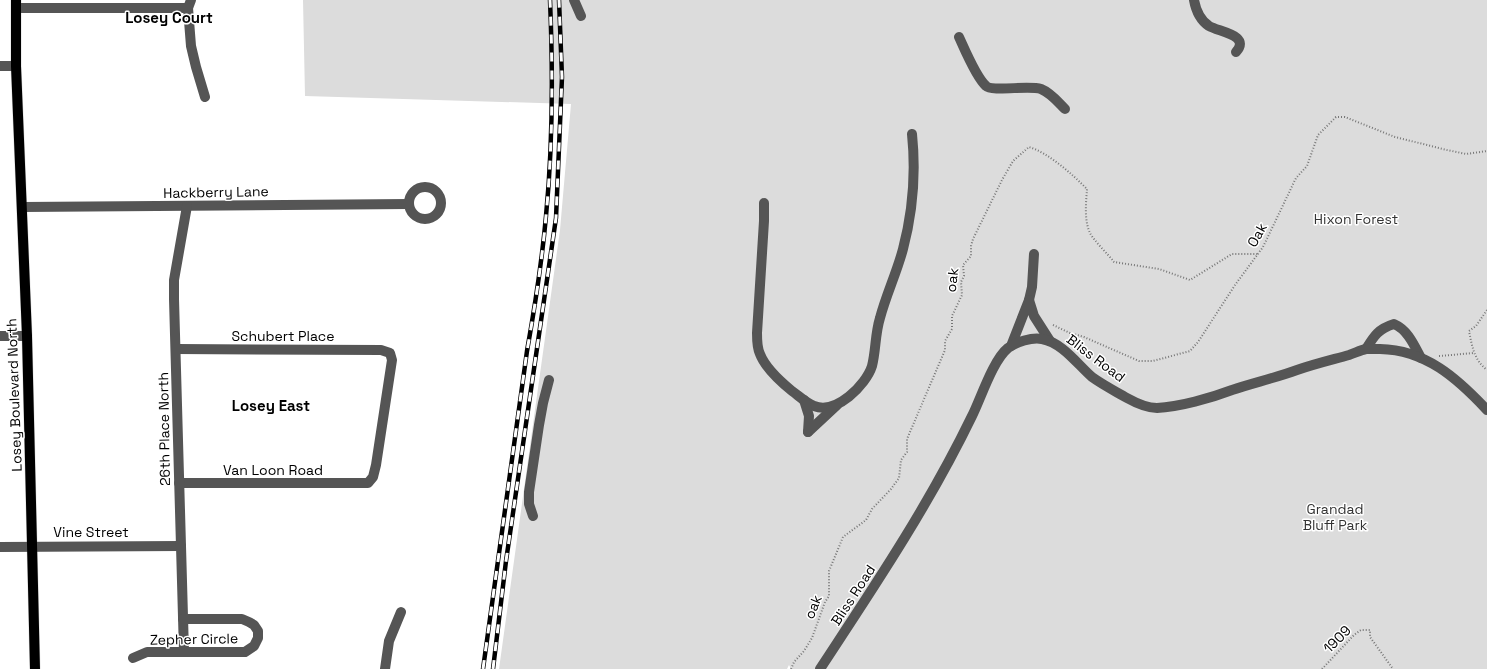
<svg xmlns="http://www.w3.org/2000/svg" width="1487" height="669" viewBox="0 0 1487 669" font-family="'Space Grotesk',sans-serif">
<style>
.green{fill:#dcdcdc}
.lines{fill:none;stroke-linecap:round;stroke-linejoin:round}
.major-casing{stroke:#dbdbdb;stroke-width:11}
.path{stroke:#777;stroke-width:2;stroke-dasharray:1 2;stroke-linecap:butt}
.minor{stroke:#555;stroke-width:10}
.major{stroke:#000;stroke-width:10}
.rail-casing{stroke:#000;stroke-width:4.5}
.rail{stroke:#fff;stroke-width:3;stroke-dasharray:9;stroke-linecap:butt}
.labels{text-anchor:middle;stroke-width:3;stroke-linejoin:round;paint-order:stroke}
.street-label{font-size:14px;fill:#000;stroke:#fff}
.park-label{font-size:14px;fill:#333;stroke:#fff}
.neighbourhood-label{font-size:15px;font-weight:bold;fill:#000;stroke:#fff}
</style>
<rect width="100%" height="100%" fill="#fff"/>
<path class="green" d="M303,0H1487V669H791L789,665L787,669H499L560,230L571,104L305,96Z"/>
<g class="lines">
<g class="major-casing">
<path id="major" d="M16,0V66L27,336L35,669"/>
</g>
<g class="path">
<path d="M1487,310L1476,326L1469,331C1472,346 1474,360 1487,370"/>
<path d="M1053,325L1070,333L1084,337L1139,361H1153L1190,351L1198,342L1235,285L1263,247L1296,178L1307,166L1318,135L1336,117H1345L1395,137L1447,150L1466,154L1487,151"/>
<path d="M1439,356L1474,353"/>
<path d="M791,669L794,662L804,651L812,638L825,602L829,596V571L843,537L866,520L872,509L891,489L899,478L901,460L907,452V439L945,350V341L952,329V316L962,295L961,282L964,276L963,265L971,256V246L973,239L1002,180L1013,161L1029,147C1049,153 1073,175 1087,189C1086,203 1084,220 1090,233C1094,241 1108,254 1114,262L1159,269L1190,280L1232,254H1258"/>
<path d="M1322,669L1354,635L1361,630H1370V637L1393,669"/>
</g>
<g class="minor">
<path d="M191,0L188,8L191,46L196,67L205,97"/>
<path d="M574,0L581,16"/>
<path d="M1194,0C1196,11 1200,20 1209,26C1219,32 1251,35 1236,52"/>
<path d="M16,8H188"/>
<path d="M959,37C965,50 976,77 986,86C992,92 1029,85 1041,89C1051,93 1058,102 1065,109"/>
<path d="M0,66H16"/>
<circle cx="425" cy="203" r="16"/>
<path d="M764,203V221L757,333C757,340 757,348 760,354C765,367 781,382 792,391C799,396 806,403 814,406C836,415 866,385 872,366C876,350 875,334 880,318C886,295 897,272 903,249C913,211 916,173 912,134"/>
<path d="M23,207L409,204"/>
<path d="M1029,300L1032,287L1034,254"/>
<path d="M0,336H27"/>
<path d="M1011,346L1029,300L1034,316L1050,341"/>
<path d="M176,349L381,350L390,353L392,360L376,465L373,477L368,483H179"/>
<path d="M1366,349C1374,336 1378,329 1394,324C1408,330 1414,345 1421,358"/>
<path d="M804,400L809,416L808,432"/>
<path d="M808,432L837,405"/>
<path d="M533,516L529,504V492L539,425L543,403L549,380"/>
<path d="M0,547L181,546"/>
<path d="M184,652L174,299V280L187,206"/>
<path d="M133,658L147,652H245L254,646L258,638V631L254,625L249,622L242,619H183"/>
<path d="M385,669L389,641L401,612"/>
<path d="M820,669C874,587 929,505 972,416C981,398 993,360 1008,348C1016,342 1032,337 1042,339C1063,343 1077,364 1092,377C1103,385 1115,391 1127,398C1136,403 1147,408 1157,408C1179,407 1211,398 1232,390C1253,383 1275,378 1297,370C1314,364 1331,360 1349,355C1355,353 1361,350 1366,349C1371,349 1376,349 1380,349C1426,350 1457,378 1487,410"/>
</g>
<use href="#major" class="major"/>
<g class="rail-casing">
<g id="rail">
<path d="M483,669L527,351C535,306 542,261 546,216C553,144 553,72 550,0"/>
<path d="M493,669L506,561L556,218L562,77L559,0"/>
</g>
</g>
<use href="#rail" class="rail"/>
</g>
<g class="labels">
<g class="street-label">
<text transform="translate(216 192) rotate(-1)" y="5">Hackberry Lane</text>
<text transform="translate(1257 235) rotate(-61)" y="5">Oak</text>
<text transform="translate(952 280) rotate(-83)" y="5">oak</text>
<text x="283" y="341">Schubert Place</text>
<text transform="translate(1096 358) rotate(37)" y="5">Bliss Road</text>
<text transform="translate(14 395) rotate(-92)" y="5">Losey Boulevard North</text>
<text transform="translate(164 429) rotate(-91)" y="5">26th Place North</text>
<text x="273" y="475">Van Loon Road</text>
<text x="91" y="537">Vine Street</text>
<text transform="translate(853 595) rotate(-57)" y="5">Bliss Road</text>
<text transform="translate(813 607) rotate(-68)" y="5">oak</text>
<text transform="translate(194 639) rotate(-1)" y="5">Zepher Circle</text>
<text transform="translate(1337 639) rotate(-45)" y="5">1909</text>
</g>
<g class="park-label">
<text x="1356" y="224">Hixon Forest</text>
<text x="1335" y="514">Grandad<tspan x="1335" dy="16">Bluff Park</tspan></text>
</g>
<g class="neighbourhood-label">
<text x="169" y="23">Losey Court</text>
<text x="271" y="411">Losey East</text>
</g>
</g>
</svg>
